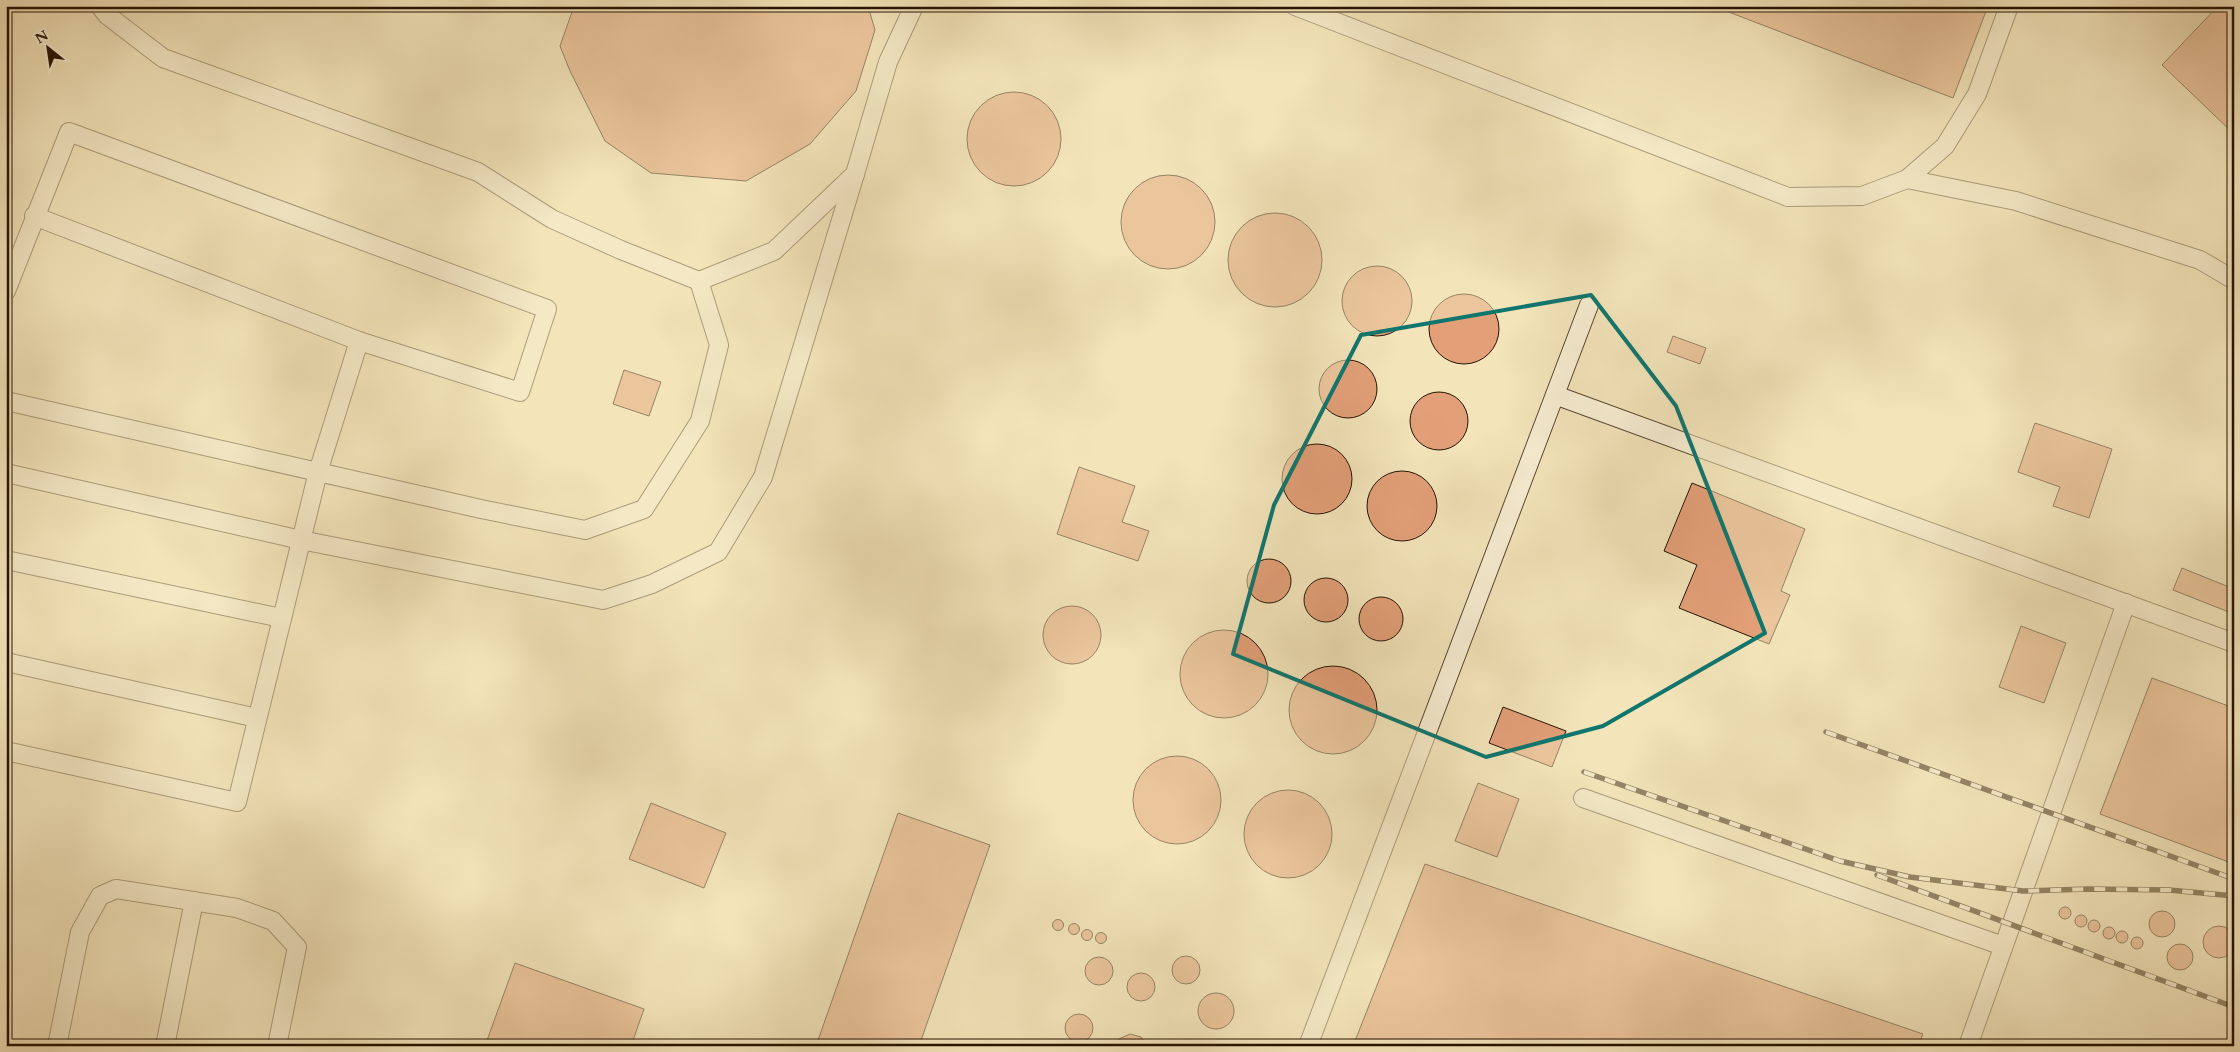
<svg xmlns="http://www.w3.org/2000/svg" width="2240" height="1052" viewBox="0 0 2240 1052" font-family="Cardo,serif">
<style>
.building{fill:#e29f78;stroke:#241302}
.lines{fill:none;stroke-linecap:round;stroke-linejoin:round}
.service-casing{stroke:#584730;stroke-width:20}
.service{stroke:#f7edd2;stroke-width:18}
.rail-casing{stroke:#241302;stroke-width:5.5}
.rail{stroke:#f7edd2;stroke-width:4;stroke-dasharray:11;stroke-linecap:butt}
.marked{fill:none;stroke:#0f766e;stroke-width:4;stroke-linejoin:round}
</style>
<rect width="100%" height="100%" fill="#f3e4ba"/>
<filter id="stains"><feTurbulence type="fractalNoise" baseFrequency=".004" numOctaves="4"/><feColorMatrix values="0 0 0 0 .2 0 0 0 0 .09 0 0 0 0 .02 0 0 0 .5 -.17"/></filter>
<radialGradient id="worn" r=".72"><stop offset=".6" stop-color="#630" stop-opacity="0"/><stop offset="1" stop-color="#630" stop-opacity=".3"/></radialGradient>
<g class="building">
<path d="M557,6H868L875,30L856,91L810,144L746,181L651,173L605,141L570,71L560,46L572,12Z"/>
<path d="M1713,6H1988L1953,98Z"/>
<path d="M2218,6H2234V134L2162,65Z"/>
<circle cx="1014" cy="139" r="47"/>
<circle cx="1168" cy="222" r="47"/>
<circle cx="1275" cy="260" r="47"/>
<circle cx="1377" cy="301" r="35"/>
<circle cx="1464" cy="329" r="35"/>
<path d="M1673,336L1706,348L1700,364L1667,352Z"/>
<circle cx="1348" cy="389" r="29"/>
<path d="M624,370L661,382L649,416L613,404Z"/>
<circle cx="1439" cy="421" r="29"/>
<path d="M2035,423L2112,449L2089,518L2053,506L2060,487L2018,472Z"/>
<circle cx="1317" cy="479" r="35"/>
<path d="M1079,467L1135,486L1122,522L1149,531L1138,561L1057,534Z"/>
<circle cx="1402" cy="506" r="35"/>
<path d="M1692,483L1805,529L1781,591L1790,595L1769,644L1679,608L1697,565L1664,551Z"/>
<circle cx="1269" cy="581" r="22"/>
<path d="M2182,568L2234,589V614L2173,590Z"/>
<circle cx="1326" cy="600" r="22"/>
<circle cx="1381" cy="619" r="22"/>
<circle cx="1072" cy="635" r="29"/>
<path d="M2021,626L2066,643L2044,703L1999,687Z"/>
<circle cx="1224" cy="674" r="44"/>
<circle cx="1333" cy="710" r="44"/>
<path d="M2152,678L2234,708V864L2100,814Z"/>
<path d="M1503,707L1566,731L1552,767L1489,743Z"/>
<circle cx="1177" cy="800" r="44"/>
<path d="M1478,783L1519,799L1497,857L1455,841Z"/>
<circle cx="1288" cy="834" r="44"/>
<path d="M651,803L726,833L704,888L629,859Z"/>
<path d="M898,813L990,845L919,1046H816Z"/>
<path d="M1425,864L1923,1034L1918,1046H1353Z"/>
<circle cx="2065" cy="913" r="6"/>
<circle cx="2162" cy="924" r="13"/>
<circle cx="2081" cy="921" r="6"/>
<circle cx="2094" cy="926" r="6"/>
<circle cx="1058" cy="925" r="5.5"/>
<circle cx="1074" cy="929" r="5.5"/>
<circle cx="2219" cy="942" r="16"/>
<circle cx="2109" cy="933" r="6"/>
<circle cx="1087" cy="935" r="5.5"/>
<circle cx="2122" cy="937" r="6"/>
<circle cx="1101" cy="938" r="5.5"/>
<circle cx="2137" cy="943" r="6"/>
<circle cx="2180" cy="957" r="13"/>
<circle cx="1186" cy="970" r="14"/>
<circle cx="1099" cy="971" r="14"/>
<path d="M515,963L644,1009L631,1046H485Z"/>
<circle cx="1141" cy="987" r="14"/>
<circle cx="1216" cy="1011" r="18"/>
<circle cx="1079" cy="1028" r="14"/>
<path d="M1130,1034L1141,1037L1148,1046H1115L1119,1039Z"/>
</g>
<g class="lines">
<g class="service-casing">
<g id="service">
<path d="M100,6L107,15L163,58L478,172L552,219L621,250L699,281L774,251L855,174L888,62L914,6"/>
<path d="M1295,6L1788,197L1862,196L1907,179L1945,146L1977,94L2009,6"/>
<path d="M1907,179L2016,201L2200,260L2234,280"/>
<path d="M6,291L69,132L547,309L520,392L359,341L34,216"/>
<path d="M1555,395L2234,643"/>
<path d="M6,401L481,509L585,530L644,509L700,421L719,345L699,281"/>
<path d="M6,473L301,540L603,600L652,584L718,552L763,477L855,174"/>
<path d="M6,560L281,618"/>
<path d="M6,662L257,718"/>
<path d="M6,751L237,802L318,472L359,341"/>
<path d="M1583,798L2003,946"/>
<path d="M57,1046L80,932L100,896L116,889L237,908L273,921L297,947L277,1046"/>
<path d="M165,1046L194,901"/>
<path d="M1308,1046L1589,305"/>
<path d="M1968,1046L2126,603"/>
</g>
</g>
<use href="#service" class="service"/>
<g class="rail-casing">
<g id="rail">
<path d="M1826,732L2234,879"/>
<path d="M1584,772L1840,861L1910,877L2023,891L2088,889L2169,890L2234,896"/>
<path d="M1877,875L2234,1007"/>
</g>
</g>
<use href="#rail" class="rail"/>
</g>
<path d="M0 0H2240V1052H0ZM1591,295L1676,406L1765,633L1603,726L1486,757L1233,654L1274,505L1361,335Z" fill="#f3e4ba" fill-opacity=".55" fill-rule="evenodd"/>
<path class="marked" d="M1591,295L1676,406L1765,633L1603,726L1486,757L1233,654L1274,505L1361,335Z"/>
<rect width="2240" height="1052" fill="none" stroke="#f3e4ba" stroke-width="25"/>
<rect x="8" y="8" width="2225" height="1037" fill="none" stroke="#241302" stroke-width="2.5"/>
<rect x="12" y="12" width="2215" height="1027" fill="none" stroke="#241302"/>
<g transform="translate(48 48) rotate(330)" stroke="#f7edd2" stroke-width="4" paint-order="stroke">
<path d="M0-4L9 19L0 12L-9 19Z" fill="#241302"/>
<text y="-8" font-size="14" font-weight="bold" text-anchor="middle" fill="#241302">N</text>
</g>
<rect width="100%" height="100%" filter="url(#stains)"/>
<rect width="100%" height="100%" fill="url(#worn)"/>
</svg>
